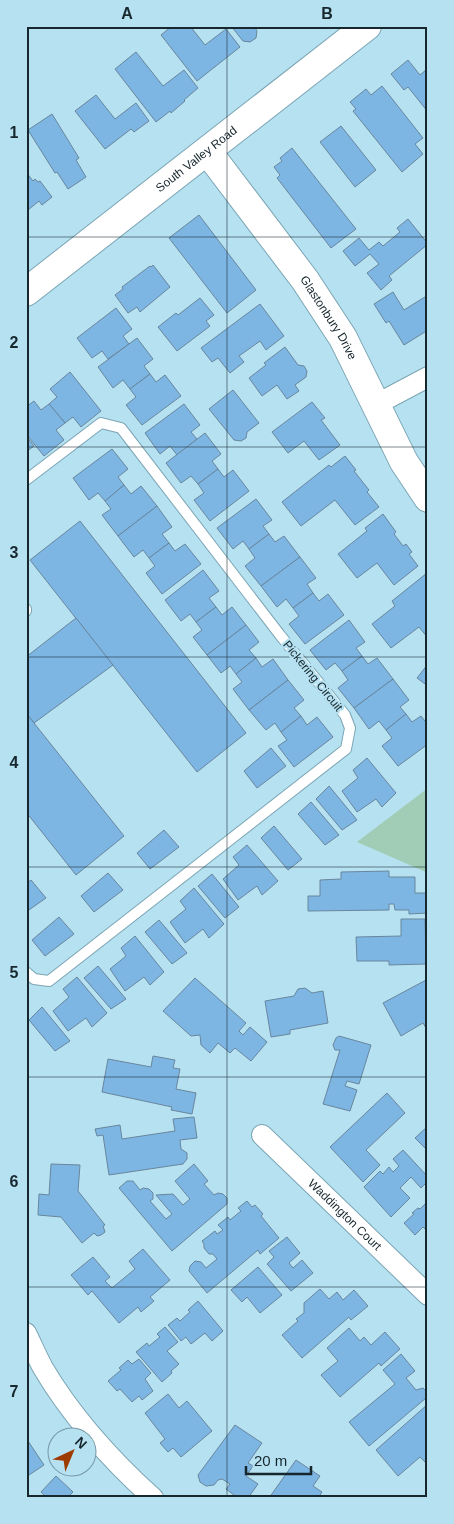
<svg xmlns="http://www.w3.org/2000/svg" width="454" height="1524" viewBox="0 0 454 1524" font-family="Arial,sans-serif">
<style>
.green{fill:#a1cdb7}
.building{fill:#7eb6e3;stroke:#68869e}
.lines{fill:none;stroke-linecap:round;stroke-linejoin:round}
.lane-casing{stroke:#7ba5b4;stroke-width:12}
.street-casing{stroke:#7ba5b4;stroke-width:22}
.secondary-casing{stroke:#7ba5b4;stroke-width:30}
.lane{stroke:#fff;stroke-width:10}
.street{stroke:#fff;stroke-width:20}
.secondary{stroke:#fff;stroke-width:28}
.grid{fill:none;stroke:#17272e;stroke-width:1;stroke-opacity:0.55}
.labels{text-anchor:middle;stroke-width:4.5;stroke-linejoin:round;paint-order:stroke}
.street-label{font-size:12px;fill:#17272e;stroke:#b6e1f1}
.neatline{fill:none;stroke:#17272e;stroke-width:2}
.grid-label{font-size:16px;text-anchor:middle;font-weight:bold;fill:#17272e}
</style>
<rect width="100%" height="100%" fill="#b6e1f1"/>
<path class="green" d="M428,788V873L357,842Z"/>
<g class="building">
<path d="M172,26H190L205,45L226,29L240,47L197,81L161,35Z"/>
<path d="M231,26H254L257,31L256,38L250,42L243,41Z"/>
<path d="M136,52L163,86L184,70L198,88L184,100L185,101L171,113L170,111L156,122L115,69Z"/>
<path d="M408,60L420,75L427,69L428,71V112L408,87L404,90L391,74Z"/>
<path d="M382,86L423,138L415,144L423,154L402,172L353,111L356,109L350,102L366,89L371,95Z"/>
<path d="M96,95L115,119L136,103L149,121L134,132L131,129L105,149L75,111Z"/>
<path d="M52,114L79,158L76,160L86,177L68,189L57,172L55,173L28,130Z"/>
<path d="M341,126L376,170L355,187L320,142Z"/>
<path d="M292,148L356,229L331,248L277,178L280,175L274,167L282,161L280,158Z"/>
<path d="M26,172L33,181L35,179L38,182L40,181L52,197L42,205L39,201L28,210Z"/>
<path d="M199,215L256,290L227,313L169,238Z"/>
<path d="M408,219L428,244L389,276L392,280L381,290L367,273L379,264L370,254L355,266L343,251L359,238L369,250L379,242L383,246L400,232L397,228Z"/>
<path d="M153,265L170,287L140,312L137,307L128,313L115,295L123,289L122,287L150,266L151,267Z"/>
<path d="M393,292L404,310L428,295V330L404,345L389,321L386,323L374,304Z"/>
<path d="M200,298L214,315L206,321L210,326L177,351L158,327L176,313L178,315Z"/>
<path d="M260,304L284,336L266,350L260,341L239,356L244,362L230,373L218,358L212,362L201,348Z"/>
<path d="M116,308L132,329L123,336L129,344L108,359L102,351L92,358L77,338Z"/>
<path d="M137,338L153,359L144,366L150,374L130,389L123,380L113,388L98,367Z"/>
<path d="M285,347L298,365L304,366L307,371L306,377L295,385L299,391L287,399L277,385L262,396L249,378L266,365L264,363Z"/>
<path d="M70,372L101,411L81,427L73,417L65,423L49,404L57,397L50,389Z"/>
<path d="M150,374L156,382L165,375L181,396L142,425L126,405L136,397L130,389Z"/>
<path d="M233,390L259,423L247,432L246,438L241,441L234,440L209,409Z"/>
<path d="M34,401L41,410L49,404L65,423L56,430L64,440L44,456L26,434V407Z"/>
<path d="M312,402L325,418L321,420L340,445L319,460L304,441L288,453L272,432Z"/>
<path d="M184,404L200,425L191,432L197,439L177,455L170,446L160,454L145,433Z"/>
<path d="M205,433L221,454L212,461L218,469L198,484L191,476L181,483L166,463Z"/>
<path d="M26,436L34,446L26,452Z"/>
<path d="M112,449L128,469L118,477L124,485L105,501L98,493L89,500L73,478Z"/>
<path d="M345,456L356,470L354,471L369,490L367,492L379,507L355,525L335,500L301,526L282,502L329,465L331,467Z"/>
<path d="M218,469L224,477L233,470L249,491L210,521L194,500L204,493L198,484Z"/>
<path d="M124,485L131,494L141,486L157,506L118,536L102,515L111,509L105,501Z"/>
<path d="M256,499L272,520L263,526L269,534L249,549L243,541L233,549L217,528Z"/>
<path d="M157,506L172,527L162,534L169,543L149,558L143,550L134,557L118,536Z"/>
<path d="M383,514L396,532L394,534L403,546L406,544L412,552L409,554L418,566L394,585L377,563L357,578L338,554L367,531L365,528Z"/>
<path d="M80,521L246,733L197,772L30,560Z"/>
<path d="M269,534L275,542L284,536L300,557L261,586L245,566L255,558L249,549Z"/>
<path d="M169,543L175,551L185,544L201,564L162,594L146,573L155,566L149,558Z"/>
<path d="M300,557L316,578L307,584L313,593L293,608L286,599L277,607L261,586Z"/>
<path d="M203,570L219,591L209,598L216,607L196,622L190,614L181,621L165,600Z"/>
<path d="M427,573L428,638L419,627L391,648L372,624L395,606L392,601Z"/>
<path d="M313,593L319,601L328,594L344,615L305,644L289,624L299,616L293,608Z"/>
<path d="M216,607L222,615L232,607L246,625L207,655L193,637L202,630L196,622Z"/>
<path d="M76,618L113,665L34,723L26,713V657Z"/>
<path d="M349,620L365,642L356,648L362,656L342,671L335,663L326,670L310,650Z"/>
<path d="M246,625L259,642L249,650L256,658L236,674L230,666L221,673L207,655Z"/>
<path d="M362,656L368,664L377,658L393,679L354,708L338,688L348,680L342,671Z"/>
<path d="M256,658L262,667L273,659L288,680L249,710L233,689L242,682L236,674Z"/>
<path d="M428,664V692L425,690L428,686L417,678Z"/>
<path d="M393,679L409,700L400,707L406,714L386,730L379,721L369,729L354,708Z"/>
<path d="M288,680L304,700L294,708L301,716L281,732L275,723L266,730L249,710Z"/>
<path d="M26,713L124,836L76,875L26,812Z"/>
<path d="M406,714L412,722L421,716L428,725V744L398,766L382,746L392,738L386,730Z"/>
<path d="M301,716L307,725L317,717L333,737L294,767L278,746L287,740L281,732Z"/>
<path d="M271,748L286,766L257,788L244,771Z"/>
<path d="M367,758L396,793L382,807L376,799L357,812L342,791L358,778L353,770Z"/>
<path d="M329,786L357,820L342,830L316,799Z"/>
<path d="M311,802L339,835L325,845L298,814Z"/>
<path d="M274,826L302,859L288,870L261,838Z"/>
<path d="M164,830L179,847L150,869L137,853Z"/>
<path d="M247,845L278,881L262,895L257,886L238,900L223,879L239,865L233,857Z"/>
<path d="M389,871V877H415V893H428V913L409,914V910H395L394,904H389V910L308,911V896H320V880L341,879V872Z"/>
<path d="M108,873L123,890L94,912L81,896Z"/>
<path d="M212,874L239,907L225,918L198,886Z"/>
<path d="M31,880L46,898L26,912V884Z"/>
<path d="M194,888L224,924L209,938L203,929L185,943L170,922L186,909L180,901Z"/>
<path d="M59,917L74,934L45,956L32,940Z"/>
<path d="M401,919H425L426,964L389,965V961H357L356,937L401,936Z"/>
<path d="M159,920L187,953L172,964L145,932Z"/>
<path d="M135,936L164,972L150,985L144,977L125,991L110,969L126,956L121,948Z"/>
<path d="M98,966L126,999L111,1009L84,978Z"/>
<path d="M77,977L107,1013L92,1027L86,1018L68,1031L53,1011L69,997L63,989Z"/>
<path d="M195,978L246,1023L239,1031L243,1035L250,1027L267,1042L251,1061L235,1048L230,1053L218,1043L210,1053L201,1045L200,1035L191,1036L163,1011Z"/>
<path d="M428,979V1026L426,1028L423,1023L401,1036L383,1003Z"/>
<path d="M305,988L312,993L323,991L328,1023L290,1030V1034L271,1037L265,1001L294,996L298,989Z"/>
<path d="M42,1007L70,1041L55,1051L29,1020Z"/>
<path d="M339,1036L371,1045L359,1084L347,1081L345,1086L357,1090L350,1111L323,1104L340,1050H335L333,1045L336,1038Z"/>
<path d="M153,1056L175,1060L173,1068L180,1069L176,1089L196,1093L192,1114L171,1110L172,1107L102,1092L108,1059L151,1067Z"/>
<path d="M387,1093L405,1113L366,1150L380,1165L363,1182L330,1147Z"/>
<path d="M194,1117L197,1138L180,1140L181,1149L187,1153V1159L183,1164L109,1175L103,1135L97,1136L95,1129L120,1125L122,1139L175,1131L173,1119Z"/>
<path d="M428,1126V1151L415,1138Z"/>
<path d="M403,1150L428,1177V1181L421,1188L411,1177L400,1188L410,1198L391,1217L364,1187L380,1171L383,1174L389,1167L393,1172L399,1166L393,1159Z"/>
<path d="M51,1164L80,1165L78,1191L105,1225L103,1226L105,1232L101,1235L97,1236L94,1233L82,1243L61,1217L38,1215L39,1194L49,1195Z"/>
<path d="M194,1164L208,1181L204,1184L214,1195L218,1193L223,1194L227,1198V1204L172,1251L119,1188L127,1181H133L140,1190L143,1188L149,1189L153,1193V1199L150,1201L166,1219L172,1214L156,1195L173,1194L183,1205L190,1199L175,1181Z"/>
<path d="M247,1201L252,1207L255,1205L263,1214L261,1216L279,1238L260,1254L258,1250L207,1293L189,1271L190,1266L195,1261L201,1262L206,1268L217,1259L213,1254H209L204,1248V1244L202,1241L215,1231L217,1234L223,1230L218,1225L228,1217L230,1220L241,1211L238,1208Z"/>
<path d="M428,1201V1232L423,1227L415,1235L404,1223L414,1214L412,1213L418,1208L420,1209Z"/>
<path d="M287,1237L300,1253L289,1263L293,1268L302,1260L313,1273L291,1291L267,1264L274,1257L269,1251Z"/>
<path d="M143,1249L170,1280L150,1297L154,1301L141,1312L138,1307L119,1323L92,1291L88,1295L71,1275L93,1257L110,1277L105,1281L112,1288L135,1269L129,1261Z"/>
<path d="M258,1267L282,1295L260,1313L247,1297L242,1302L231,1290Z"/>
<path d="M320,1289L329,1299L337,1292L343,1300L354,1290L368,1306L351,1320L349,1317L302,1358L282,1335L298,1321L296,1319L304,1313V1303Z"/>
<path d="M198,1301L223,1331L212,1341L205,1333L191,1344L186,1337L181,1341L168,1325L177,1318L180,1321L190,1312L188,1310Z"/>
<path d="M165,1327L178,1342L167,1351L179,1364L171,1371L172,1373L162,1382L136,1352L147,1343L149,1346L160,1337L157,1334Z"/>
<path d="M349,1328L360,1341L364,1337L371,1345L385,1332L400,1349L381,1366L379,1363L340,1397L321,1375L338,1361L327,1348Z"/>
<path d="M401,1354L415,1371L406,1378L416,1390L423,1388L427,1392L426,1398L369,1446L349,1422L395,1384L383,1370Z"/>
<path d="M139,1359L151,1373L145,1379L153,1391L142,1400L139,1396L132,1402L120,1389L117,1391L108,1381L121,1370L119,1368L128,1360L132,1364Z"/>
<path d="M168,1394L179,1408L187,1401L212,1431L181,1457L173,1448L168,1452L160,1443L165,1439L145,1413Z"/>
<path d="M428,1404V1465L420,1457L398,1476L376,1450Z"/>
<path d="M235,1425L262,1443L248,1463L253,1466L246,1476L258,1484L248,1498H238L226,1489L230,1484L222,1479L218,1480L214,1485L206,1486L200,1482L198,1475Z"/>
<path d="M26,1438L44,1465L26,1477Z"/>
<path d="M296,1460L320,1476L313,1486L322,1492L318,1498H269Z"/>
<path d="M56,1476L73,1492L69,1496L72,1498H47L41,1492Z"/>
</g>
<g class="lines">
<g class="lane-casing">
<g id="lane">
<path d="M26,480L101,423L121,428L280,635L345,715L350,728L346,749L49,981L34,979L26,972"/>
<path d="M26,609V611"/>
</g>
</g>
<g class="street-casing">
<g id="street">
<path d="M377,404L428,377"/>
<path id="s1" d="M262,1135L428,1295"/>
<path d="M26,1333C32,1345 37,1357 43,1368C72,1417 111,1460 153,1498"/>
</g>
</g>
<g class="secondary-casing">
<g id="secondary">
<path id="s2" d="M208,152L305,280L343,338L404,462L428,498"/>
<path id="s3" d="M26,292L367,26"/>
</g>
</g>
<use href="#lane" class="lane"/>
<use href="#street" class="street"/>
<use href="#secondary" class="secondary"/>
</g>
<path class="grid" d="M227,26V1498M26,237H428M26,447H428M26,657H428M26,867H428M26,1077H428M26,1287H428"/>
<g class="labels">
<g class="street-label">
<text dy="4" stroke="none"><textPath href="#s3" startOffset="216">South Valley Road</textPath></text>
<text dy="4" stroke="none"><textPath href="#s2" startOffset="205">Glastonbury Drive</textPath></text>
<text transform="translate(313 676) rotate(51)" y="4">Pickering Circuit</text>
<text dy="4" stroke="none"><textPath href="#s1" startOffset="115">Waddington Court</textPath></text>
</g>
</g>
<rect width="454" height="1524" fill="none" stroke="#b6e1f1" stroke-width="55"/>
<g transform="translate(72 1452) rotate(44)"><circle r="24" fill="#b6e1f1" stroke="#7697a3"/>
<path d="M0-4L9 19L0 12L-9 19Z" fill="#9e3b00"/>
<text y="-8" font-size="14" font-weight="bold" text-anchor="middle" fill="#17272e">N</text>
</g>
<path d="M246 1466v8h65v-8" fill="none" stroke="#17272e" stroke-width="2.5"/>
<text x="254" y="1466" font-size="15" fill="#17272e" stroke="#b6e1f1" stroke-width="4" paint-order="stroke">20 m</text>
<rect x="28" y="28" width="398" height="1468" class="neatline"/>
<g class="grid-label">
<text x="127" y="19">A</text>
<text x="327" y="19">B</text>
<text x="14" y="138">1</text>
<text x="14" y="348">2</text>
<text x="14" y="558">3</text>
<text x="14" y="768">4</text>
<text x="14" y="978">5</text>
<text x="14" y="1187">6</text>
<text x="14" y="1397">7</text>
</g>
</svg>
